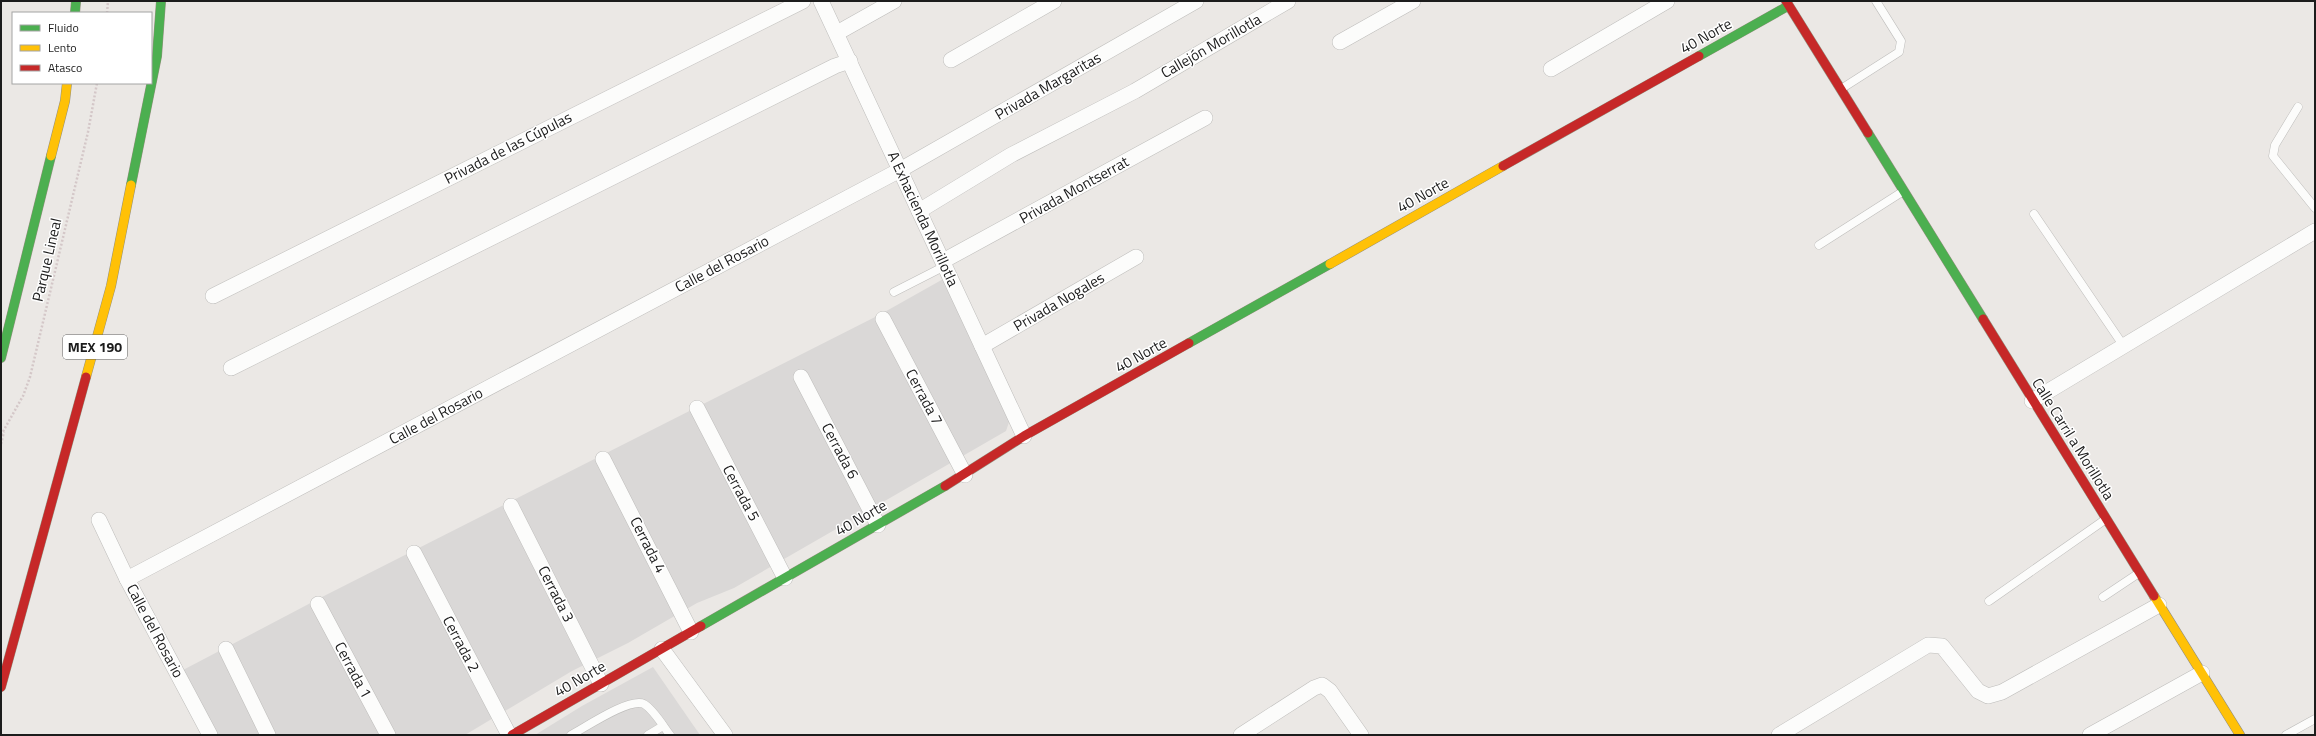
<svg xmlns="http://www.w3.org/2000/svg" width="2316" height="736" viewBox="0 0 2316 736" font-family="'Titillium Web',sans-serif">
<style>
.residential{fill:#dad8d7}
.parking{fill:#dbd9d8}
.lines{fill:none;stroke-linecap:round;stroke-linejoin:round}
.lane-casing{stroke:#bebdbb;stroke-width:9}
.street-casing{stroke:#bebdbb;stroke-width:16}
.fast-casing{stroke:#94907f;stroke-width:10}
.slow-casing{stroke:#94907f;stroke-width:10}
.jam-casing{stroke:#94907f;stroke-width:10}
.path{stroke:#d4c7c8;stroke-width:2.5;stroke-dasharray:2 2;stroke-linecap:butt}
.lane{stroke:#fcfcfb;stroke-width:8}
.street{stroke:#fcfcfb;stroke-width:15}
.fast{stroke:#4caf50;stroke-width:9}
.slow{stroke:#ffc107;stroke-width:9}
.jam{stroke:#c62828;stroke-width:9}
.labels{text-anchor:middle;stroke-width:3;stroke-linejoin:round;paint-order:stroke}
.shield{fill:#fff;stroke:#606060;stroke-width:1}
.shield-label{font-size:14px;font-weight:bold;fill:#1c1c1c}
.street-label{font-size:15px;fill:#1c1c1c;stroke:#fff}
</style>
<rect width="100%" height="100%" fill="#ebe8e5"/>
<path class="residential" d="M945,278L1010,419L1006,431L734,588L697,603L628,643L572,671L465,735H216L183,670L322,597L881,314Z"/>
<path class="parking" d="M653,667L700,735H535L582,706Z"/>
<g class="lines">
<g class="lane-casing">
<g id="lane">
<path d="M1841,89L1899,52L1901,41L1876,1"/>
<path d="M2298,107L2275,145L2273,156L2315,208"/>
<path d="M2034,214L2123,345"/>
<path d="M1819,245L1902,192"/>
<path d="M894,292L945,266"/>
<path d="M2103,597L2139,573"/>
<path d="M1989,601L2106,519"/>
<path d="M571,735C586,727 630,697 644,704C654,710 663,726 670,735"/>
<path d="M648,735L663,726"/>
<path d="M2286,735L2315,719"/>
</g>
</g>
<g class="street-casing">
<g id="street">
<path d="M821,1L1024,436"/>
<path d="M837,33L894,1"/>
<path d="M1340,42L1413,1"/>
<path d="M951,60L1054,1"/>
<path d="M1551,69L1667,1"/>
<path d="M919,211L1011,155L1135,91L1288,1"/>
<path d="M943,261L1205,118"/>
<path d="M213,296L803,1"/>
<path d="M883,319L965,475"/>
<path d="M982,346L1136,257"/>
<path d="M231,368L835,66L850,61"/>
<path d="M801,377L878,525"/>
<path d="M2032,401L2315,231"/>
<path d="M697,408L785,578"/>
<path d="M603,459L691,632"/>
<path d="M511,506L601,684"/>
<path d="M99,520L127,579L210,735"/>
<path d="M414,553L509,735"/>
<path d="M127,579L900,170L1196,1"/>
<path d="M318,604L388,735"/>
<path d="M226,649L268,735"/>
<path d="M662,649L725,735"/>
<path d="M1241,735L1314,688L1322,685L1330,691L1361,735"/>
<path d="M1779,735L1928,645L1942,646L1978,691L1988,696L2002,692L2159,605"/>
<path d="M2090,735L2202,673"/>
</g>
</g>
<g class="fast-casing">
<g id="fast">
<path d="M75,13L76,1"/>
<path d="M1699,56L1788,6"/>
<path d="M1868,133L1983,319"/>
<path d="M131,185L157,56L161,1"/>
<path d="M1189,343L1330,264"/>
<path d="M1,358L51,156"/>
<path d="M701,626L945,486"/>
</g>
</g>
<g class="slow-casing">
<g id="slow">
<path d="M51,156L65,101L67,83"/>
<path d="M1330,264L1503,166"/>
<path d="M86,377L111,286L131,185"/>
<path d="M2154,596L2240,735"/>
</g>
</g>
<g class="jam-casing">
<g id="jam">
<path d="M1786,1L1868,133"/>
<path d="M1503,166L1699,56"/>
<path d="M1983,319L2154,596"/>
<path d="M945,486L1024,436L1189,343"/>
<path d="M1,687L86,377"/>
<path d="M512,735L701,626"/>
</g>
</g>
<g class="path">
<path d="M107,13L108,1"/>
<path d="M1,435L23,396L30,377L88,132L97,83"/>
<path d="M1,444L4,432"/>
</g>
<use href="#lane" class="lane"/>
<use href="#street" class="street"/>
<use href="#fast" class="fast"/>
<use href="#slow" class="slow"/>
<use href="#jam" class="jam"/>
</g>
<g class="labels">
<rect class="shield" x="63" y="335" width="64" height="24" rx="3"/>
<g class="shield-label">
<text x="95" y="352">MEX 190</text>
</g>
<g class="street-label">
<text transform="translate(1706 36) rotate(-29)" y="5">40 Norte</text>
<text transform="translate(1211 46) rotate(-30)" y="5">Callejón Morillotla</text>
<text transform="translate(1048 86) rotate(-30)" y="5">Privada Margaritas</text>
<text transform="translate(508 148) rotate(-27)" y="5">Privada de las Cúpulas</text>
<text transform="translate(1074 190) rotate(-29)" y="5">Privada Montserrat</text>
<text transform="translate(1423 195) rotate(-29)" y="5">40 Norte</text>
<text transform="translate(923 219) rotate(65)" y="5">A Exhacienda Morillotla</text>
<text transform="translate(47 260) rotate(-77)" y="5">Parque Lineal</text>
<text transform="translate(722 264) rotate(-28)" y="5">Calle del Rosario</text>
<text transform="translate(1059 302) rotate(-30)" y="5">Privada Nogales</text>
<text transform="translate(1141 355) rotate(-29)" y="5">40 Norte</text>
<text transform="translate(924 397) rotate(62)" y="5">Cerrada 7</text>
<text transform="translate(436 416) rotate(-28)" y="5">Calle del Rosario</text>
<text transform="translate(2073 439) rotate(58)" y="5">Calle Carril a Morillotla</text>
<text transform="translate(840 451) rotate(62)" y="5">Cerrada 6</text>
<text transform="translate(741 493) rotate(62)" y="5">Cerrada 5</text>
<text transform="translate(861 518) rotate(-30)" y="5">40 Norte</text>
<text transform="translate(648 545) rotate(63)" y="5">Cerrada 4</text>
<text transform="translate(556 594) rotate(63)" y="5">Cerrada 3</text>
<text transform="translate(155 631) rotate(62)" y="5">Calle del Rosario</text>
<text transform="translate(461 644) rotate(62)" y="5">Cerrada 2</text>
<text transform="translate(353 670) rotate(62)" y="5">Cerrada 1</text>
<text transform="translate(580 679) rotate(-30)" y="5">40 Norte</text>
</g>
</g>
<rect width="2316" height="736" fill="none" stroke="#1c1c1c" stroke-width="4"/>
<rect x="12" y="12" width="140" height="72" fill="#ffffff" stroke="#a4a4a4"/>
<rect x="20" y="25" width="20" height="6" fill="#4caf50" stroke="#a4a4a4"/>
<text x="48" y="32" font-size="12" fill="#1c1c1c">Fluido</text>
<rect x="20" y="45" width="20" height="6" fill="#ffc107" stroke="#a4a4a4"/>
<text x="48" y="52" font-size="12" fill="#1c1c1c">Lento</text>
<rect x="20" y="65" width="20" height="6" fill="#c62828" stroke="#a4a4a4"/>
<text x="48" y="72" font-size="12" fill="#1c1c1c">Atasco</text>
</svg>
